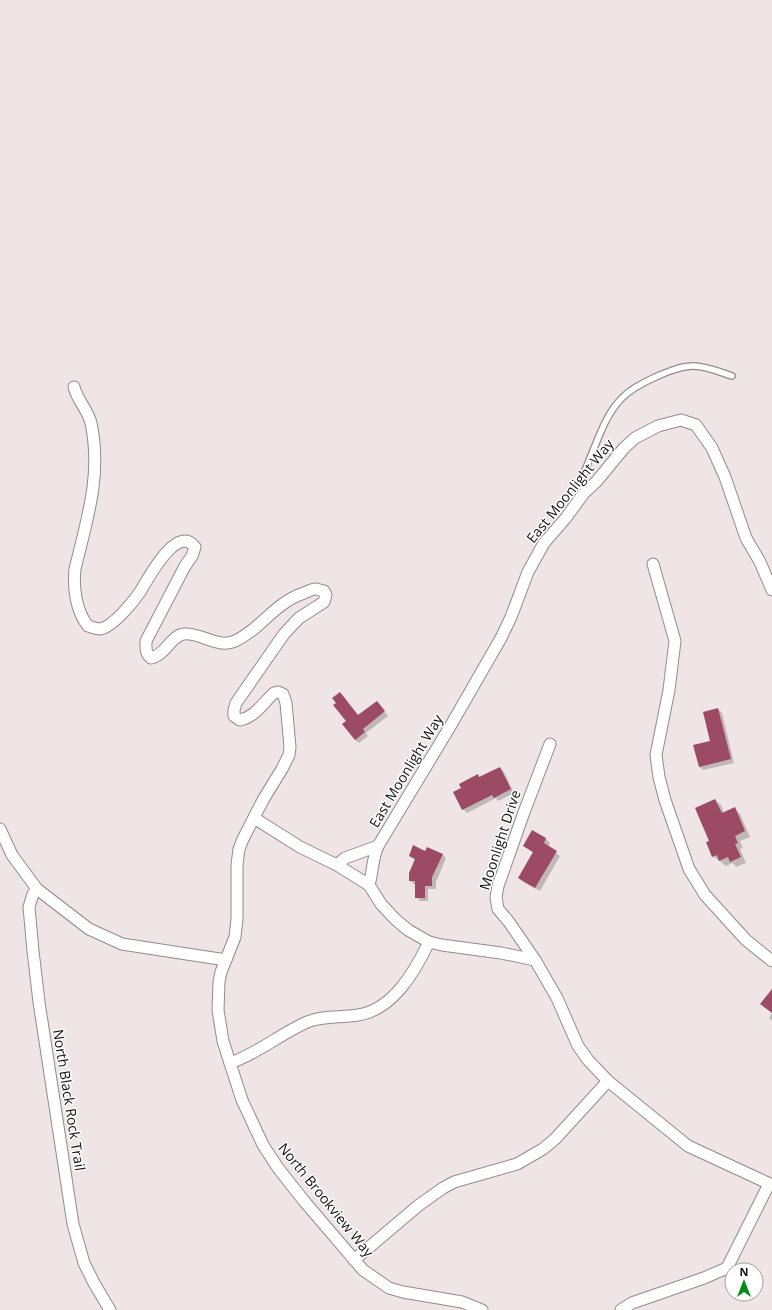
<svg xmlns="http://www.w3.org/2000/svg" width="772" height="1310" viewBox="0 0 772 1310" font-family="'Open Sans',sans-serif">
<style>
.shadow{fill:#0003}
.building{fill:#9c4a65}
.lines{fill:none;stroke-linecap:round;stroke-linejoin:round}
.service-casing{stroke:#948a8d;stroke-width:8}
.minor-casing{stroke:#948a8d;stroke-width:13}
.service{stroke:#fff;stroke-width:5.5}
.minor{stroke:#fff;stroke-width:11}
.labels{text-anchor:middle;stroke-width:3;stroke-linejoin:round;paint-order:stroke}
.street-label{font-size:14px;fill:#120e0f;stroke:#fff}
</style>
<rect width="100%" height="100%" fill="#efe5e7"/>
<g class="shadow">
<path d="M380,706L388,716L366,733L368,736L359,743L355,740L358,716Z"/>
<path d="M718,709L722,713L734,763L703,770L699,766L711,741Z"/>
<path d="M500,768L504,772L514,793L498,801L496,798L467,813L463,809L462,789L478,775L480,778Z"/>
<path d="M715,800L721,805L724,813L735,809L740,814L750,837L740,841L743,848L740,849L746,863L736,867L733,863L726,866L713,856L710,842Z"/>
<path d="M533,832L546,839L550,843L548,847L560,856L540,891L523,882L519,878L534,853L524,846Z"/>
<path d="M426,852L442,854L446,858L436,882V889H428V901H420L416,897V884H414L410,881L416,861L410,856Z"/>
<path d="M772,1013V1021L769,1018Z"/>
</g>
<g class="building">
<path d="M340,692L358,715L377,701L385,711L363,729L365,732L355,740L342,724L346,721L333,705L336,703L332,698Z"/>
<path d="M718,708L731,759L699,767L693,745L710,741L703,712Z"/>
<path d="M500,767L511,789L494,798L492,795L462,810L453,792L461,788L459,784L478,774L479,777Z"/>
<path d="M715,799L722,813L735,807L745,831L735,836L738,843L735,844L741,857L730,862L728,857L719,861L717,855L712,857L706,842L709,841L695,808Z"/>
<path d="M532,830L546,838L544,843L557,851L535,888L518,878L533,852L523,846Z"/>
<path d="M413,845L425,851L427,847L443,854L432,877V886H425V898H415V881H409V873L415,859L409,856Z"/>
<path d="M772,989V1013L760,1004Z"/>
</g>
<g class="lines">
<g class="service-casing">
<path id="service" d="M584,493C583,488 582,482 583,478C584,471 588,464 590,458C599,437 606,414 622,398C634,385 675,366 693,366C706,366 720,372 732,376"/>
</g>
<g class="minor-casing">
<g id="minor">
<path d="M74,387C77,400 88,410 91,423C102,475 87,519 75,569C73,588 76,611 88,626C92,627 96,629 100,629C113,627 133,602 140,592C148,579 177,523 195,547L192,556L185,566L146,641C146,648 145,653 151,658C166,655 171,635 184,634C200,632 218,649 235,641C260,630 274,603 304,593C307,592 312,589 315,589C318,589 322,591 324,591L326,595L324,602L299,618L284,634L236,703L234,710V716L240,720C255,717 263,703 274,693L278,692L283,694L286,703L290,747L289,755L282,769L263,800L243,839L239,849L237,865V919L235,937L221,972L219,982L218,1010L223,1041L230,1063L242,1100L263,1145L278,1168L304,1201L363,1270L389,1288L403,1292L462,1302L482,1310"/>
<path d="M653,564L675,641L669,690L656,755L659,777L665,800L689,869L705,895L746,940L772,961"/>
<path d="M254,818L300,847L337,865L369,885L381,904L395,919L408,930L429,942L442,945L501,953L535,960L557,998L578,1046L588,1060L608,1081L688,1146L772,1185"/>
<path d="M0,829L12,855L37,889L89,929L122,944L226,960"/>
<path d="M337,865L345,858L378,846"/>
<path d="M369,885C373,872 372,859 378,846L451,725L501,638L511,617L528,572L544,543L565,519L584,493L596,482L624,448L635,438L658,426L681,420L696,425L712,448L725,477L746,538L760,562L772,590"/>
<path d="M37,889L33,894L29,907L33,951L39,1002L73,1224L84,1263L94,1283L110,1310"/>
<path d="M535,960L509,922L498,909L496,897L498,886L523,815L550,744"/>
<path d="M230,1063C257,1054 280,1034 307,1022C324,1015 340,1018 358,1015C393,1010 415,971 429,942"/>
<path d="M354,1260L419,1205L443,1188L454,1182L517,1164L543,1149L555,1139L608,1081"/>
<path d="M621,1310L632,1303L704,1278L727,1268L769,1184"/>
</g>
</g>
<use href="#service" class="service"/>
<use href="#minor" class="minor"/>
</g>
<g class="labels">
<g class="street-label">
<text transform="translate(570 491) rotate(-51)" y="5">East Moonlight Way</text>
<text transform="translate(406 771) rotate(-59)" y="5">East Moonlight Way</text>
<text transform="translate(500 840) rotate(-72)" y="5">Moonlight Drive</text>
<text transform="translate(69 1100) rotate(81)" y="5">North Black Rock Trail</text>
<text transform="translate(326 1200) rotate(51)" y="5">North Brookview Way</text>
</g>
</g>
<g transform="translate(744 1282)"><circle r="19" fill="#ffffff" stroke="#a09f9f"/>
<path d="M0-3L7 15L0 10L-7 15Z" fill="#038b19"/>
<text y="-6" font-size="11" font-weight="bold" text-anchor="middle" fill="#120e0f">N</text>
</g>
</svg>
